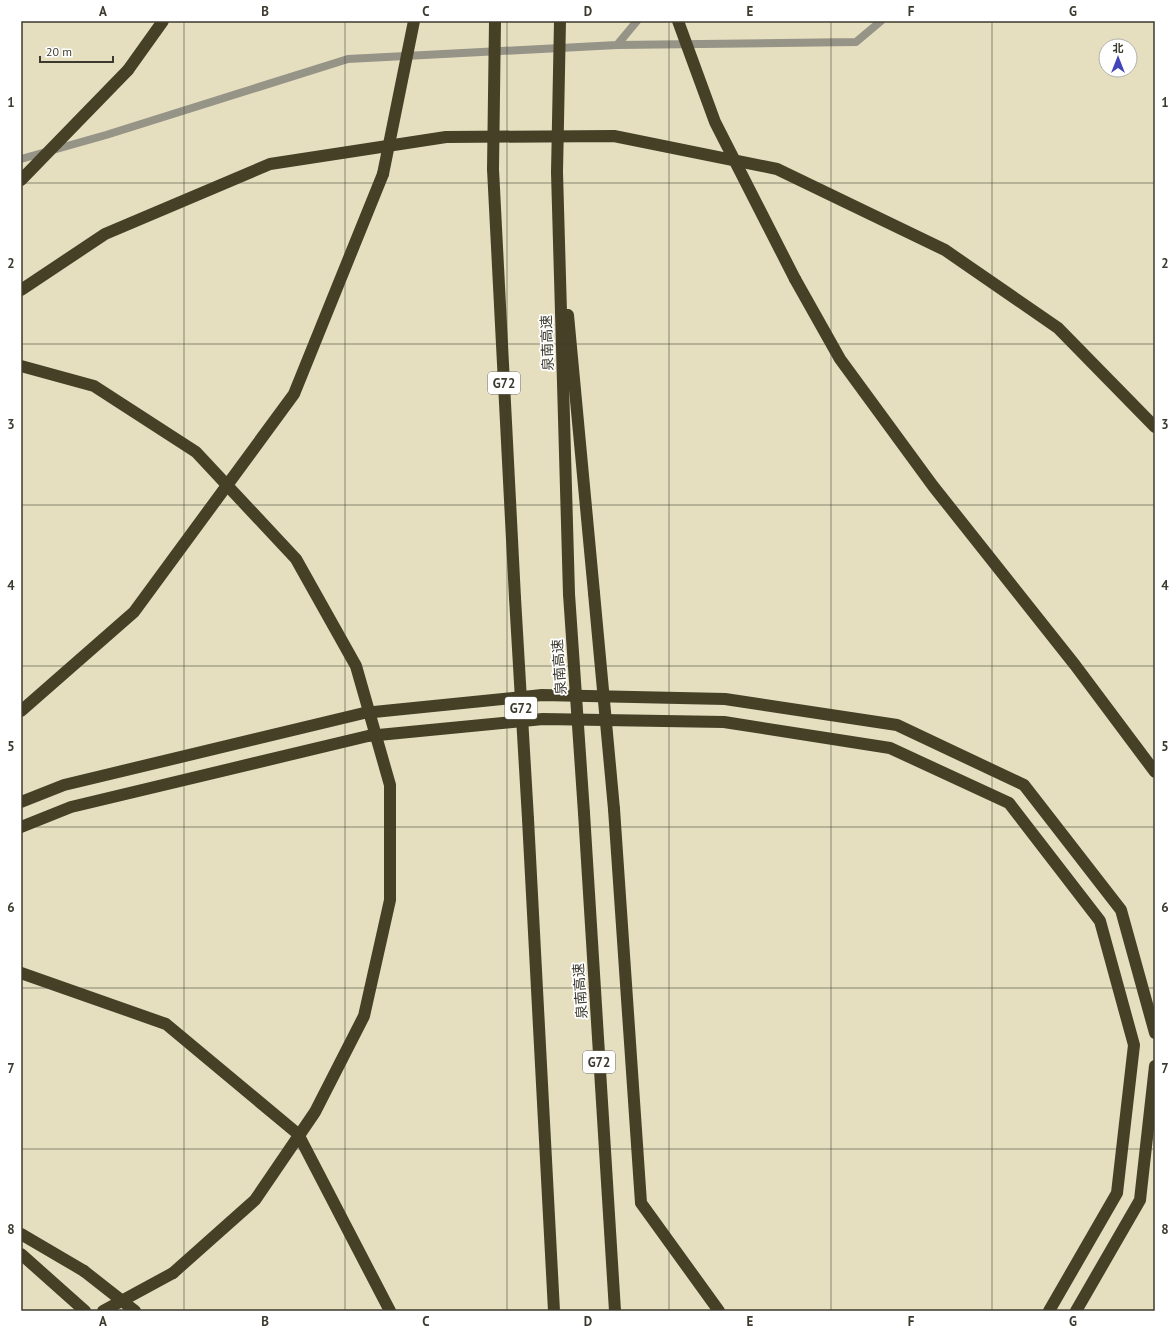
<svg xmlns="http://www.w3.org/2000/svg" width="1176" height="1332" viewBox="0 0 1176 1332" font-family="'PT Sans','Noto Sans SC',sans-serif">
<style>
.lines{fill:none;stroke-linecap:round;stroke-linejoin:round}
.minor{stroke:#969387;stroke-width:8}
.motorway{stroke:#464027;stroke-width:12}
.motorway-bridge{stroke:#464027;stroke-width:12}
.grid{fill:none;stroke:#3c3a2e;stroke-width:1;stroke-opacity:0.55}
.labels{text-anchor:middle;stroke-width:3.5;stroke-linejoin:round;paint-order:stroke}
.shield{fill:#fff;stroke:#76756d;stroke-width:1}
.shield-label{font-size:13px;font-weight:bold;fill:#3c3a2e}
.street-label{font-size:14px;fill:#3c3a2e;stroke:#fff}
.neatline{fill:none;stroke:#3c3a2e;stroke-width:1.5}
.grid-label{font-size:13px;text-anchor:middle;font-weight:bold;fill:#3c3a2e}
</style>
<rect width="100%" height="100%" fill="#e5dfc0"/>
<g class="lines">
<g class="minor">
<path d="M617,45L856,42L881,21"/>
<path d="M21,159L106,135L348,59L617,45L637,21"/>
</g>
<g class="motorway">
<path d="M128,70L163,21"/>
<path d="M493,169L515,598"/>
<path d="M557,172L569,594"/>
<path d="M795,279L840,359L933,486L1075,665L1155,772"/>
<path d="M21,290L105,234L270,164L446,137L614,136L777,169L945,250L1058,328L1155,427"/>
<path d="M568,315L594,593"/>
<path d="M21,711L134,612L294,394L383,174"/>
<path d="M21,802L64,785L364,713L542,695L725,699L897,725L1024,785L1121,910L1155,1033"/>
<path d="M614,809L641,1203L719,1311"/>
<path d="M584,813L615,1311"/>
<path d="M528,819L554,1311"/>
<path d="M21,827L71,807L368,736L543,719L724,722L890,748L1009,803L1100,921L1134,1045L1117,1193L1049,1311"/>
<path d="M21,973L166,1024L298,1134L390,1311"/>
<path d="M21,1234L84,1271"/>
<path d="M21,1254L85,1311"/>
<path d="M103,1311L173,1273"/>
<path d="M1076,1311L1140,1200L1155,1066"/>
</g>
<g class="motorway-bridge">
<path d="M678,21L715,122L795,279"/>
<path d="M493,169L495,21"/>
<path d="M557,172L560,21"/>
<path d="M383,174L414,21"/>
<path d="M21,180L128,70"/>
<path d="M21,366L94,386L196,452L296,559L356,666L390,785V900L364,1016L315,1112L255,1200L173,1273"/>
<path d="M594,593L614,809"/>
<path d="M569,594L584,813"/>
<path d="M515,598L528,819"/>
<path d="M84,1271L135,1311"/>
</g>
</g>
<path class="grid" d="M184,21V1311M345,21V1311M507,21V1311M669,21V1311M831,21V1311M992,21V1311M21,183H1155M21,344H1155M21,505H1155M21,666H1155M21,827H1155M21,988H1155M21,1149H1155"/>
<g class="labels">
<g class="shield">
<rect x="488" y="372" width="32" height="22" rx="3"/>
<rect x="505" y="697" width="32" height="22" rx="3"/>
<rect x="583" y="1051" width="32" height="22" rx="3"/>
</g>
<g class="shield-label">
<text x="504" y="388">G72</text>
<text x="521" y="713">G72</text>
<text x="599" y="1067">G72</text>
</g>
<g class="street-label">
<text transform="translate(547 343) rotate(-92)" y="5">泉南高速</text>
<text transform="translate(559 667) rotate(-94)" y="5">泉南高速</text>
<text transform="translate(580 991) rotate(-94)" y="5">泉南高速</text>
</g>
</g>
<rect width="1176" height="1332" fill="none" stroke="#ffffff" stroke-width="44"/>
<g transform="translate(1118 58)"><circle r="19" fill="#ffffff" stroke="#b1b0ab"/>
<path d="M0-3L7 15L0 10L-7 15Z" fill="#4444b9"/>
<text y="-6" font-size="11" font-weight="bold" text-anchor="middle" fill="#3c3a2e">北</text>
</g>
<path d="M40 56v6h73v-6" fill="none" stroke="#3c3a2e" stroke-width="2"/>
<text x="46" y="56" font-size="12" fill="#3c3a2e" stroke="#ffffff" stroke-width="3" paint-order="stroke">20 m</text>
<rect x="22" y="22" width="1132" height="1288" class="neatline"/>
<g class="grid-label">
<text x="103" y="16">A</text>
<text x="265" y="16">B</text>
<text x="426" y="16">C</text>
<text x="588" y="16">D</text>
<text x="750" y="16">E</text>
<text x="911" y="16">F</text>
<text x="1073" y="16">G</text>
<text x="11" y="107">1</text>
<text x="1165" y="107">1</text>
<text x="11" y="268">2</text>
<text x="1165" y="268">2</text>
<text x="11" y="429">3</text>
<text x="1165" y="429">3</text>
<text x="11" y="590">4</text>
<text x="1165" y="590">4</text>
<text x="11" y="751">5</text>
<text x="1165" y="751">5</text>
<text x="11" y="912">6</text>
<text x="1165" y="912">6</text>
<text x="11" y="1073">7</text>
<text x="1165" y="1073">7</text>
<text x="11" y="1234">8</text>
<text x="1165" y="1234">8</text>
<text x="103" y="1326">A</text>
<text x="265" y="1326">B</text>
<text x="426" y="1326">C</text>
<text x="588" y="1326">D</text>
<text x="750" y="1326">E</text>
<text x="911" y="1326">F</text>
<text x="1073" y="1326">G</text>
</g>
</svg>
